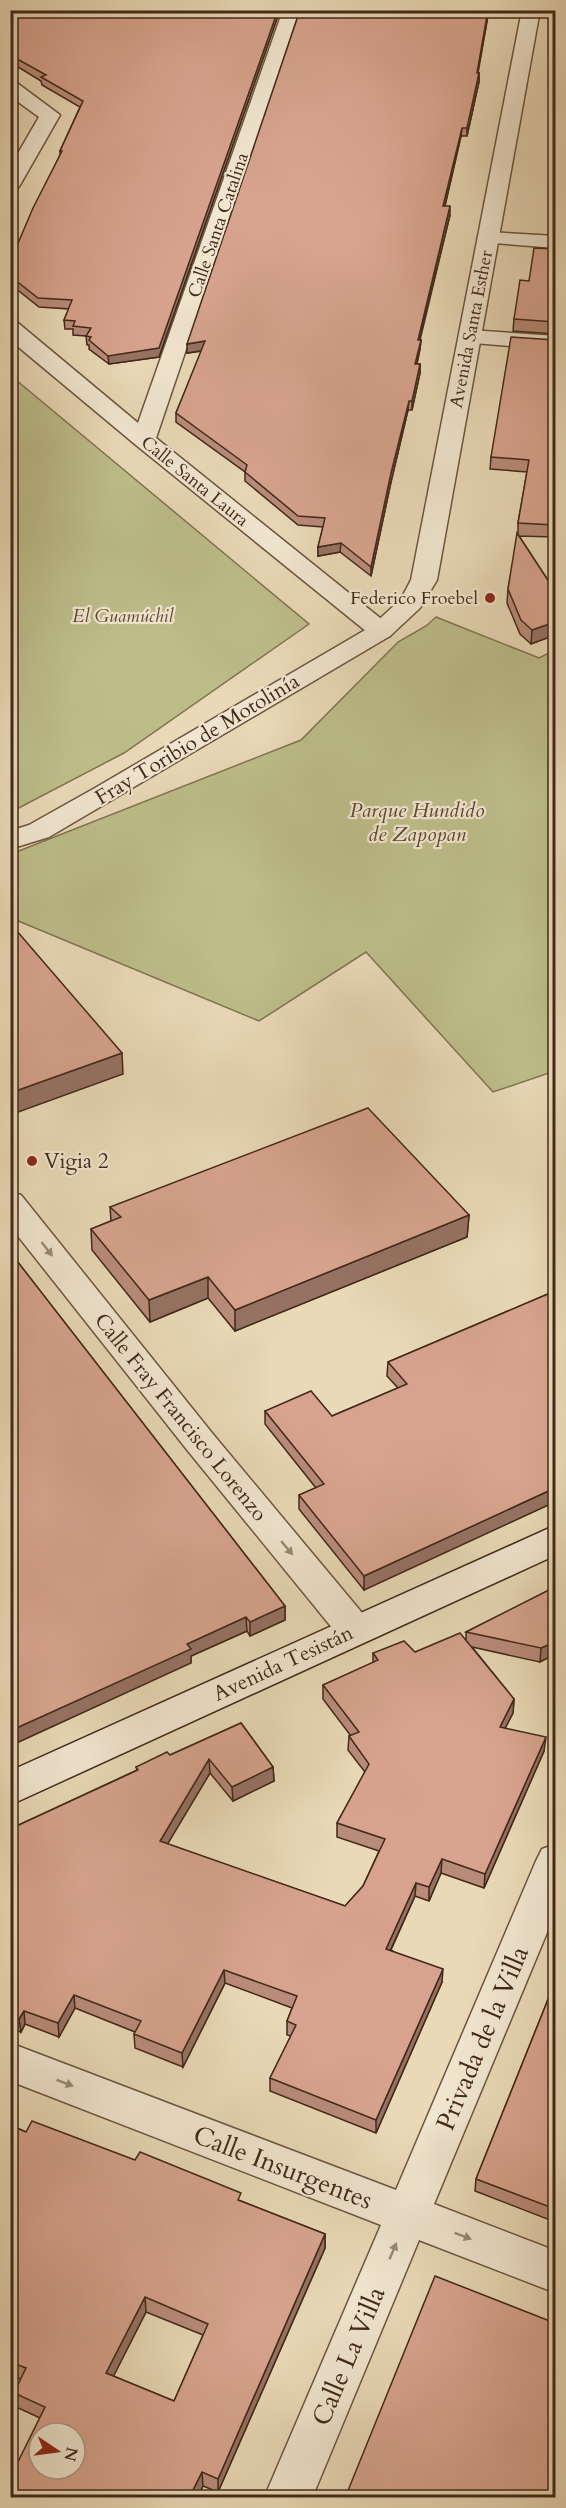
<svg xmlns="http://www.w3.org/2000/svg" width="566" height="2508" viewBox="0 0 566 2508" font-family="Cardo,serif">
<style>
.green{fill:#bdbd8a;stroke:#807352;stroke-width:1.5}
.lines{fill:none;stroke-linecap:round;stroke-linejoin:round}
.minor-casing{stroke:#6c5540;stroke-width:3}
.tertiary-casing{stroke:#6c5540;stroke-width:3}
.secondary-casing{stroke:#422919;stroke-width:3}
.minor{fill:#f1e6d0;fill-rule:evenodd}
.tertiary{fill:#f1e6d0;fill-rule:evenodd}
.secondary{fill:#f1e6d0;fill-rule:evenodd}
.wall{fill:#b98c7a;stroke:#422919;stroke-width:1.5;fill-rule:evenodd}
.shaded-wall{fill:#967263;stroke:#422919;stroke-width:1.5}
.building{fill:#d7a38e;stroke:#422919;stroke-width:1.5;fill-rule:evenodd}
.oneway{fill:#9a8874}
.poi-dot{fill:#8f2418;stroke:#f1e6d0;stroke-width:2}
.labels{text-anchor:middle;stroke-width:4.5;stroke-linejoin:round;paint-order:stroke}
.far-street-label{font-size:18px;fill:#422919;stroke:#f1e6d0}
.far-poi-label{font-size:18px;fill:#422919;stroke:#f1e6d0;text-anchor:end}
.far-park-label{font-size:18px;font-style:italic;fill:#5b4730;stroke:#f1e6d0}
.street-label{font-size:21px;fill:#422919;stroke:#f1e6d0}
.park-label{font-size:21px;font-style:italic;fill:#5b4730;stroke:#f1e6d0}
.poi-label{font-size:21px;fill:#422919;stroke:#f1e6d0;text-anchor:start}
.near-street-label{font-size:26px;fill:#422919;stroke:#f1e6d0}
</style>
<rect width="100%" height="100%" fill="#e9d9b7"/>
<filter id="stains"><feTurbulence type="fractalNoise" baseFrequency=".00333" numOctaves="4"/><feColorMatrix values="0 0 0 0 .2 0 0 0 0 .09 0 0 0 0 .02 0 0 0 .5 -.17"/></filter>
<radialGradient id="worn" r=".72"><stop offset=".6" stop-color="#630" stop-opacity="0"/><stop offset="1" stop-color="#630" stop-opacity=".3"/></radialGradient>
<g class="green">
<path d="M10,375L309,624L124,753L11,812Z"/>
<path d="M436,617L539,658L555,650V1071L493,1092L366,952L259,1021L11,918V854L301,740L398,642L426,626Z"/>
</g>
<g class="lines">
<g class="minor-casing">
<g id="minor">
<path d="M283,10H301L156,438L390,626L394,631L390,636L381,639L372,636L136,445L10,340V322L18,323L138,423Z"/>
<path d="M10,81L17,83L60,115L20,185L17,189L10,191V167L39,117L10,96Z"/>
<path d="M488,232L556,236V248L481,242L478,238L481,234Z"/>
<path d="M470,330L556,336V350L462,342L459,337L462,332Z"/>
<path d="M10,1192L21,1195L212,1433L368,1620L374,1630L368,1640L355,1644L342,1640L188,1451L10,1226Z"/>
<path d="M556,1844V1911L434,2204L556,2251V2293L419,2240L312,2498H264L381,2225L10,2081V2043L396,2190L536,1861L542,1849Z"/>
</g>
</g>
<g class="tertiary-casing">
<path id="tertiary" d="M522,10H540L437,580L420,608L390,636L49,837L10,849V831L29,825L95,788L372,626L401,599L411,580Z"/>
</g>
<g class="secondary-casing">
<path id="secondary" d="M556,1525V1555L10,1805V1771Z"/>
</g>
<use href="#minor" class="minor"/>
<use href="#tertiary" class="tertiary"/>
<use href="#secondary" class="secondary"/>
</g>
<g class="wall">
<path d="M10,10H280L159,357L109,364L89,349V345H87L86,336L73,335V329H65L64,320L69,309L39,307L10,284V262L60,155V151L80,107L42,85L41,81L10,62Z"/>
<path d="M300,10H489L478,73H479V82L467,136H461L445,206L450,215L420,340H421L420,349L417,364H420V373L412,410H408L391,482L371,576L340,552L318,556V547L323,527L298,525L245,481V472L176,422V413L202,351L187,353Z"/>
<path d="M555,249V334L513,331L514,319L529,281Z"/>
<path d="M555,340V537L519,536L555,591V635L531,644L520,634L507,603L508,589L518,535V523L527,472L490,469L491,457Z"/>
<path d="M110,1207L469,1215L467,1237L235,1331L208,1298L150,1322L92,1250L91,1229L111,1221Z"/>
<path d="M10,1252L285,1606V1620L250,1636L247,1631L191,1656V1663Z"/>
<path d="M555,1291L364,1590L299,1509V1495L316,1488L265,1424V1411L332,1416L398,1388L387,1376L388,1362Z"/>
<path d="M555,1587V1654L540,1662L472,1647L514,1699L513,1713L505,1728L544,1751L484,1888L441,1873L429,1901L415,1896L391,1950L442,1982L376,2133L270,2091V2078L291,2036L287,2035V2021L292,2008L225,1983L183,2067L135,2048L134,2034L135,2032L75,2008L59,2037L25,2024L21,2032L10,2028V1829L137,1770L136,1767L170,1755L241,1723L273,1767L274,1781L233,1801L210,1773L167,1844L345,1906L363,1886L379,1851L337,1837V1823L365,1772L348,1750L349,1736H351L323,1699V1685L373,1663V1653L415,1652L466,1640V1632Z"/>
<path d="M555,1982V2222L475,2191L476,2179Z"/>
<path d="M10,2125L26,2132L241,2201L325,2234V2248L218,2492L203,2486L197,2498H10L40,2418L16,2407L14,2393L21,2379L10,2375ZM146,2312L203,2335L174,2401L113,2376Z"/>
</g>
<g class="shaded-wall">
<path d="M278,10H280L159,357L109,364L108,356Z"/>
<path d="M488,10H489L476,81L477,73Z"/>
<path d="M479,73V82L467,136V128Z"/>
<path d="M462,128L461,136L443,214V206Z"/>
<path d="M450,206V215L417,349L418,340Z"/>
<path d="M421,340L420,349L415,373V364Z"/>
<path d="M205,341L206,350L187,353V344Z"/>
<path d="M420,364V373L412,410V401Z"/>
<path d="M409,401L408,410L391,482L371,576V567L391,473Z"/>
<path d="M341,543L340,552L318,556V547Z"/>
<path d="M555,622V635L531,644L532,630Z"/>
<path d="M122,1053L123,1074L10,1115V1093Z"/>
<path d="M469,1215L467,1237L235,1331V1310Z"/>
<path d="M208,1277V1298L150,1322L149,1300Z"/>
<path d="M555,1488V1502L364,1590V1576Z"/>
<path d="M285,1606V1620L250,1636V1622Z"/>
<path d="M246,1617L247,1631L191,1656V1663L10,1746V1731L187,1644Z"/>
<path d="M555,1642V1654L540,1662L541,1648Z"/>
<path d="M514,1699L513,1713L499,1740L500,1727Z"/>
<path d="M546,1737L544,1751L484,1888L485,1874Z"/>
<path d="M209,1759L210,1773L161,1855L160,1841Z"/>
<path d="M273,1767L274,1781L233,1801L232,1787Z"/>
<path d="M442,1859L441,1873L429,1901V1887Z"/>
<path d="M416,1883L415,1896L385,1962L386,1949Z"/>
<path d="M443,1969L442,1982L376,2133V2120Z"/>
<path d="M224,1970L225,1983L183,2067L182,2053Z"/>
<path d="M74,1995L75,2008L59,2037L58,2023Z"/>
<path d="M24,2011L25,2024L21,2032L19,2019Z"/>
<path d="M325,2234V2248L218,2492V2479Z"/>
<path d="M145,2297L146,2312L108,2387L106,2373Z"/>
<path d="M202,2472L203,2486L197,2498H189Z"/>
</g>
<g class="building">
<path d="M10,10H278L159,348L108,356L89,340L91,337L86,336L91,328L73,326L75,321L64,320L72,300L38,298L10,276V262L33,208L62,151H60L83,101L41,77L46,75L10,55Z"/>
<path d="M300,10H488L477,73H479L467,128H462L443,206H450L418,340H421L415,364H420L412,401H409L391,473L371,567L341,543L318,547L325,518L298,516L245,472L247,465L176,413L205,341L187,344Z"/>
<path d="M534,248L555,249V322L514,319L520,280L529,281Z"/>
<path d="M511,337L555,340V525L518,523L529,460L491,457Z"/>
<path d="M517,533L555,591V622L532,630L521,620L508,589Z"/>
<path d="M10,923L122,1053L10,1093Z"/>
<path d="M368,1108L469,1215L235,1310L208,1277L149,1300L91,1229L121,1217L110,1207Z"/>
<path d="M10,1252L285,1606L250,1622L246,1617L187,1644L191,1649L10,1731Z"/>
<path d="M555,1291V1488L364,1576L299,1495L324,1484L265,1411L311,1391L332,1416L407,1384L388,1362Z"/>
<path d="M555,1587V1642L541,1648L466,1632Z"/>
<path d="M460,1633L514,1699L500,1727L546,1737L485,1874L442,1859L429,1887L416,1883L386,1949L443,1969L376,2120L270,2078L296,2025L287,2021L297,1996L224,1970L182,2053L134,2034L141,2021L74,1995L58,2023L24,2011L19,2019L10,2015V1829L138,1770L136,1767L167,1752L170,1755L241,1723L273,1767L232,1787L209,1759L160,1841L345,1906L363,1886L385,1839L337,1823L369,1764L349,1736L359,1732L323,1685L378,1660L373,1653L404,1641L415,1652Z"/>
<path d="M555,1982V2209L476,2179Z"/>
<path d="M32,2121L135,2160L140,2152L241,2193L238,2200L325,2234L218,2479L202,2472L189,2498H10V2478L45,2407L14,2393L26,2368L10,2362V2125L26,2132ZM145,2297L208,2324L174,2401L106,2373ZM39,2433H75V2469H39Z"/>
<path d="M435,2276L555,2323V2498H345Z"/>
</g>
<defs><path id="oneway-solid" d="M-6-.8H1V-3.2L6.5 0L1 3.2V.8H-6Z" transform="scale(1.5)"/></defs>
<g class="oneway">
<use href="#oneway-solid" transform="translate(47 1249) rotate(52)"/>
<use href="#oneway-solid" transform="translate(287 1548) rotate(50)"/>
<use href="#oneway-solid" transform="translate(65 2083) rotate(21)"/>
<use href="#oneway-solid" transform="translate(463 2236) rotate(21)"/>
<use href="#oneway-solid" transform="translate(393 2251) rotate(-67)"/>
</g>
<g class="poi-dot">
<circle cx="490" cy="598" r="6"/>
<circle cx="32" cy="1161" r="6"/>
</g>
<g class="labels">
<g class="far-street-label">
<text transform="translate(218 225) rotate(-71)" y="6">Calle Santa Catalina</text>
<text transform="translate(471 329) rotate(-79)" y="6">Avenida Santa Esther</text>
<text transform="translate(195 481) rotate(39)" y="6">Calle Santa Laura</text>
</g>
<g class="far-poi-label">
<text x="478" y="604">Federico Froebel</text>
</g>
<g class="far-park-label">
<text x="123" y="622">El Guamúchil</text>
</g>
<g class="street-label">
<text transform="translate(197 739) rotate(-31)" y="7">Fray Toribio de Motolinía</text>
<text transform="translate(181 1417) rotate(51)" y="7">Calle Fray Francisco Lorenzo</text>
<text transform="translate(283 1663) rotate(-25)" y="7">Avenida Tesistán</text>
</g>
<g class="park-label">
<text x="417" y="817">Parque Hundido<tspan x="417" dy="24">de Zapopan</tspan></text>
</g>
<g class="poi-label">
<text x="44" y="1168">Vigia 2</text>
</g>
<g class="near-street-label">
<text transform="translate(482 2038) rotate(-67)" y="9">Privada de la Villa</text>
<text transform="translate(283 2167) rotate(21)" y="9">Calle Insurgentes</text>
<text transform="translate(348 2356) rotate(-67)" y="9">Calle La Villa</text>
</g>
</g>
<rect width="566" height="2508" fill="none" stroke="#e9d9b7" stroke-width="36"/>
<rect x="12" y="12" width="542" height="2484" fill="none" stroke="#422919" stroke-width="3"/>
<rect x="18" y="18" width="530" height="2472" fill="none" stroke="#422919" stroke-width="1.5"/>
<g transform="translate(57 2451) rotate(103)"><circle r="28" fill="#f1e6d0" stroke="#ab9a87" stroke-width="1.5"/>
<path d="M0-4.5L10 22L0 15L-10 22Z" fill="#8f2418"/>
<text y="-9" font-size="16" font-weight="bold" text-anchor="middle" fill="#422919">N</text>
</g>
<rect width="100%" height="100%" filter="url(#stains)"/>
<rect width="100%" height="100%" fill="url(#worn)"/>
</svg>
